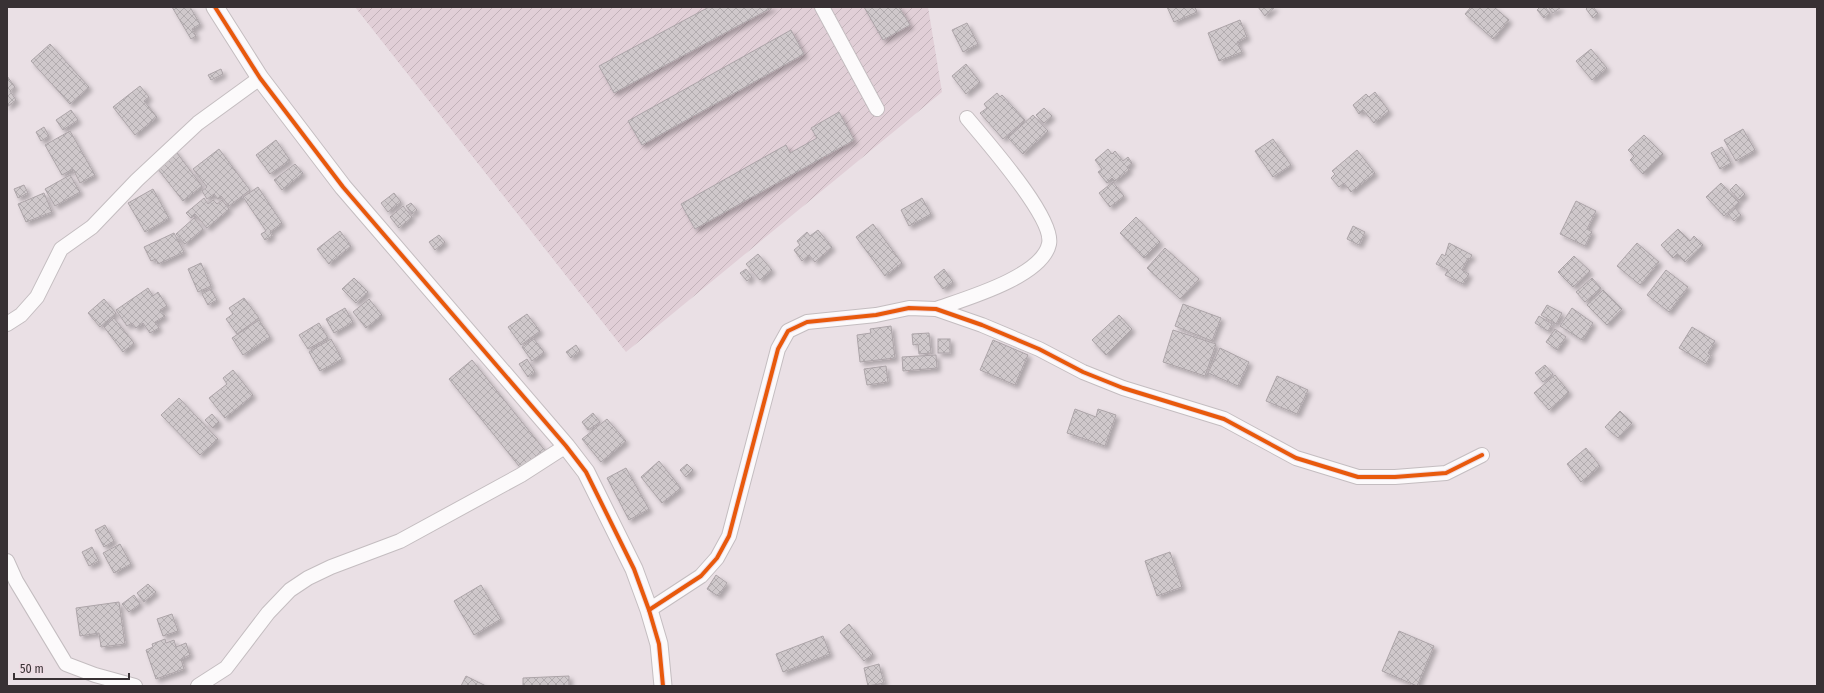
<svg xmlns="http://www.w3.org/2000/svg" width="1824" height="693" viewBox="0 0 1824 693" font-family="'Fira Sans Condensed',sans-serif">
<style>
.industrial{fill:url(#industrial-furrows)}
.building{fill:url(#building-cross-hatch);stroke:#aca4a8;filter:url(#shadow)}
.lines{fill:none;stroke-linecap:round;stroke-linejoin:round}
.minor-casing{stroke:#c4bdc0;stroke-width:16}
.tertiary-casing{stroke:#c4bdc0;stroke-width:19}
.minor{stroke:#fcfafb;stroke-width:14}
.tertiary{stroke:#fcfafb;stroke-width:17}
.cycleway-casing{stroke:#eedce4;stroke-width:6}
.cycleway{stroke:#e8590c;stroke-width:4}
</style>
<defs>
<pattern id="industrial-furrows" width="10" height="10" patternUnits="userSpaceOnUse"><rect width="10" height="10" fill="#e1cfd7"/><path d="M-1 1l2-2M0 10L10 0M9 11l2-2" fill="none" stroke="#c2b2b9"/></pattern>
<pattern id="building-cross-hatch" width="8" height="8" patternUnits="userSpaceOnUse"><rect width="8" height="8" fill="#cfc8cb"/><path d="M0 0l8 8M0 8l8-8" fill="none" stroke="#b2acaf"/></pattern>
<filter id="shadow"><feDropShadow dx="3.5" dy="3.5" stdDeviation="2" flood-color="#0004"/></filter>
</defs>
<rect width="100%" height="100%" fill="#eae0e5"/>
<path class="industrial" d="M355,7H928L942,92L626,352Z"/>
<g class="building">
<path d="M172,7H190L200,24L192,29L196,36L191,39Z"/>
<path d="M709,7H773L614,93L599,66Z"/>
<path d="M864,7H899L910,25L883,40Z"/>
<path d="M1167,7H1195L1197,12L1174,22Z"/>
<path d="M1258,7H1275L1265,16Z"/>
<path d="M1471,7H1494L1509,20L1493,39L1465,14Z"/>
<path d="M1540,7H1545L1550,13L1544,18L1537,10Z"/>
<path d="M1548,7H1561L1553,13Z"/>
<path d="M1588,7H1593L1598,13L1593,18L1586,9Z"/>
<path d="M1240,20L1247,37L1237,42L1242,52L1219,61L1208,33Z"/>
<path d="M967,23L978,44L963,52L952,30Z"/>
<path d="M791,30L804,54L642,145L628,121Z"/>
<path d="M50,44L89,87L70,104L31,61Z"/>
<path d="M1591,49L1607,68L1592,80L1576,61Z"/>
<path d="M966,64L980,82L966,94L952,76Z"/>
<path d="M221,69L223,74L211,80L208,75Z"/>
<path d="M7,76L15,87L10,91L16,100L7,107Z"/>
<path d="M140,86L149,97L144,101L157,117L135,135L113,107Z"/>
<path d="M1375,92L1389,111L1374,123L1363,110L1359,114L1353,105L1366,94L1369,97Z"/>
<path d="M997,93L1000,97L1002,95L1025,120L1003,139L980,113L987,108L984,104Z"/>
<path d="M1044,108L1052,116L1044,123L1036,115Z"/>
<path d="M71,110L78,120L63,130L56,120Z"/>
<path d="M839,112L854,140L695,229L681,204L786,145L790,153L817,138L811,128Z"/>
<path d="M1033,115L1048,131L1023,154L1008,138Z"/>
<path d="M44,127L49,136L41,141L36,132Z"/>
<path d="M1743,129L1755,150L1736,161L1724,140Z"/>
<path d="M70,131L95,175L80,183L73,169L62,175L45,145Z"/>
<path d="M1644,135L1663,154L1643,174L1630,160L1634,156L1628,150Z"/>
<path d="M1273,139L1291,165L1273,177L1255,151Z"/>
<path d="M276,140L290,160L270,174L256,155Z"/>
<path d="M1722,147L1731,163L1720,169L1711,153Z"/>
<path d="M174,149L202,186L183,201L154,164Z"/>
<path d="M219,149L250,190L229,206L221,196L218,199L214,194L207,199L202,191L207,187L193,169Z"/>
<path d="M1108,149L1112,154L1115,151L1123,161L1128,157L1132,163L1127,167L1129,170L1115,181L1112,178L1107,183L1098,172L1102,169L1095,160Z"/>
<path d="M1357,150L1375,173L1351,192L1344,183L1339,187L1331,178L1335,174L1332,171Z"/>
<path d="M295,164L303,173L282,190L274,180Z"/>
<path d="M70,175L80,192L55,206L45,189Z"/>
<path d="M1113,182L1124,196L1110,207L1099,193Z"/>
<path d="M1721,183L1739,202L1724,216L1706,197Z"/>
<path d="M1736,184L1745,194L1739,200L1730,190Z"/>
<path d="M24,185L28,193L18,198L14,189Z"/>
<path d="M258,187L282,223L270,232L272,236L265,240L261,234L266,231L243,197Z"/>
<path d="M153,189L169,218L145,232L128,203Z"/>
<path d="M44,193L52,212L26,222L18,204Z"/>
<path d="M394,193L401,202L388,212L381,203Z"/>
<path d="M204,198L208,204L213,200L217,204L222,200L229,209L207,228L195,214L191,218L186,213Z"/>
<path d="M922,198L931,214L909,226L901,210Z"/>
<path d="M1576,201L1596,211L1587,229L1592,232L1585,246L1560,234Z"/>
<path d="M411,203L417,210L412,214L406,206Z"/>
<path d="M403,206L412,217L399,228L390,217Z"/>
<path d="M1735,208L1741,215L1734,221L1728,214Z"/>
<path d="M1136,217L1160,242L1144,258L1120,233Z"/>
<path d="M194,218L203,229L185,244L176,234Z"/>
<path d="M873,224L902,263L885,276L856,237Z"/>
<path d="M1353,226L1365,232L1359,245L1347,239Z"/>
<path d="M1678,229L1690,241L1694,236L1703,245L1685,262L1677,254L1673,258L1661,245Z"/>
<path d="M818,230L832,247L815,262L809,255L802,261L794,250L800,245L797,241L807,232L810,236Z"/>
<path d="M340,231L351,246L329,264L317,249Z"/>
<path d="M174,233L184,252L158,264L156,259L151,261L144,247Z"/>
<path d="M439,235L445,242L435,250L429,242Z"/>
<path d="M1449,243L1472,255L1470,259L1468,258L1462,270L1469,274L1463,284L1445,275L1448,270L1436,264L1442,254L1445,256Z"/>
<path d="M1637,243L1659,262L1640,285L1617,266Z"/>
<path d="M1165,248L1199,279L1180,299L1147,268Z"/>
<path d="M758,254L772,270L760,280L746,264Z"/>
<path d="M1574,256L1590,271L1573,287L1558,272Z"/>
<path d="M201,263L211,286L198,292L188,269Z"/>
<path d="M746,269L752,277L747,281L740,273Z"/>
<path d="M944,269L953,282L943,289L934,277Z"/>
<path d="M1666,270L1688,287L1669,312L1647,295Z"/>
<path d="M354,278L368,292L356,303L342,289Z"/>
<path d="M1592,278L1601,288L1585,302L1576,292Z"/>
<path d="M148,288L153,296L158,292L167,306L160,310L165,316L155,322L159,328L150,333L143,323L136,328L132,323L127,326L116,310Z"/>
<path d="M211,289L217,300L208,305L202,294Z"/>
<path d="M1603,290L1622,309L1607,325L1587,305Z"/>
<path d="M244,298L259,318L237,334L226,319L233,314L229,308Z"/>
<path d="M104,299L116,313L100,327L88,313Z"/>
<path d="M369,299L382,315L366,328L353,312Z"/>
<path d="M1183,304L1221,318L1212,341L1175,326Z"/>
<path d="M1547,305L1562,313L1556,324L1541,315Z"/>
<path d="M345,308L353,322L334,333L326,319Z"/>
<path d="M1572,308L1593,323L1582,340L1560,326Z"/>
<path d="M527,314L540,331L521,345L508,327Z"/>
<path d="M1119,315L1132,329L1106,355L1092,340Z"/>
<path d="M1539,316L1552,324L1548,331L1535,323Z"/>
<path d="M114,318L134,343L123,352L104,327Z"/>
<path d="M259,320L270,337L243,355L232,338Z"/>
<path d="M319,323L328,338L308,349L299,335Z"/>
<path d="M891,326L895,358L860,362L857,335L871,333L870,329Z"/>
<path d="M1692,327L1715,341L1708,353L1711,355L1706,364L1679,348Z"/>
<path d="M1555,329L1566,337L1557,350L1546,342Z"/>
<path d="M1173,330L1216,344L1205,376L1163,362Z"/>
<path d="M929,333L931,353L919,354L918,344L913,345L912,334Z"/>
<path d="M331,339L342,359L320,371L309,352Z"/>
<path d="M534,339L544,352L532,361L522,347Z"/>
<rect x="938" y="339" width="12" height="14"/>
<path d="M993,340L1028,355L1015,385L980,370Z"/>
<path d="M576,345L580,351L571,358L566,352Z"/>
<path d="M1220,348L1249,362L1238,386L1208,373Z"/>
<path d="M936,355L937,368L903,371L902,357Z"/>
<path d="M527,359L535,372L528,377L519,364Z"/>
<path d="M472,360L547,453L523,471L449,379Z"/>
<path d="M1545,365L1553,374L1543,382L1535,373Z"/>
<path d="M886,366L888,382L867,385L864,369Z"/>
<path d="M233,370L253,395L225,418L209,398L227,384L223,378Z"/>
<path d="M1555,375L1569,392L1549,410L1534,393Z"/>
<path d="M1277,376L1308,390L1297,414L1266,401Z"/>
<path d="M179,398L218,439L200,455L161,415Z"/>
<path d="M1075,409L1096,417L1098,409L1116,415L1105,446L1067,433Z"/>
<path d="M1620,411L1632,423L1618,438L1605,427Z"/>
<path d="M593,413L600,422L588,430L582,422Z"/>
<path d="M212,414L219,422L213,428L205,420Z"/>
<path d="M607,419L626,441L601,462L582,439Z"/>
<path d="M1586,448L1600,466L1581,482L1567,464Z"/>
<path d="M659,461L681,488L662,503L641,477Z"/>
<path d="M687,464L693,470L686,477L680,470Z"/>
<path d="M626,468L649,509L629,520L607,478Z"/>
<path d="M105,525L114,541L104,547L95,530Z"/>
<path d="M120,544L131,564L114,573L103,553Z"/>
<path d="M92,547L99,561L89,566L82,552Z"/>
<path d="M1170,552L1182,587L1157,596L1145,561Z"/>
<path d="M716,575L727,583L718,596L707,589Z"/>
<path d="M148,584L156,592L144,602L137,593Z"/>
<path d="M481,585L501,619L474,635L454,601Z"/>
<path d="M134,595L140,604L129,612L122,604Z"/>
<path d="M119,602L125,644L101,647L99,633L80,636L76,608Z"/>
<path d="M172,614L178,631L163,636L157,619Z"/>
<path d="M849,624L873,654L864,661L840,632Z"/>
<path d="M1399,631L1434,646L1417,686L1382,671Z"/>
<path d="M823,636L830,654L783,672L776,654Z"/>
<path d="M165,639L166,643L174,640L176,647L186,643L190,655L181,659L184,669L156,679L146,650L153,647L152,644Z"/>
<path d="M879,664L884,683L868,686L864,668Z"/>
<path d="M466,676L486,686H461Z"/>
<path d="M569,676V686H523V678Z"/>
</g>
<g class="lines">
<g class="minor-casing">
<g id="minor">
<path d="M822,7L877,109"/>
<path d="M936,309C964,299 1042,277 1049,244C1055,218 985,140 967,118"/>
<path d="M7,324L21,315L37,297L61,249L92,227L137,180L198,123L260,78"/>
<path d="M7,561L16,581L66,664L95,675L135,686"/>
<path d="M649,610L701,576L717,558L729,536L778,349L788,331L807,322L876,315L909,308L936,309L982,325L1039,349L1083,372L1123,388L1224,419L1296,458L1358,477H1395L1446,473L1482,455"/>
<path d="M198,686L226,668L268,613L290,590L308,578L331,567L400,541L521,475L566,446"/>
</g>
</g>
<g class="tertiary-casing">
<path id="tertiary" d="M215,7L260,78L343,187L566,446L586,472L634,569L649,610L659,644L663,686"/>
</g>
<use href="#minor" class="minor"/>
<use href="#tertiary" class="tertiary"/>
<g class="cycleway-casing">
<g id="cycleway">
<path d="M215,7L260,78L343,187L566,446L586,472L634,569L649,610L659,644L663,686"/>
<path d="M649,610L701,576L717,558L729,536L778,349L788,331L807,322L876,315L909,308L936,309L982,325L1039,349L1083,372L1123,388L1224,419L1296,458L1358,477H1395L1446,473L1482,455"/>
</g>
</g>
<use href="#cycleway" class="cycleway"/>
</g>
<rect width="1824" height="693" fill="none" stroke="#383134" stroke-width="16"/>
<path d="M14 673v6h115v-6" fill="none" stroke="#383134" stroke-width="2"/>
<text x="20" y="673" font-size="12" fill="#383134" stroke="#eedce4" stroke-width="3" paint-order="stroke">50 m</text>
</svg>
